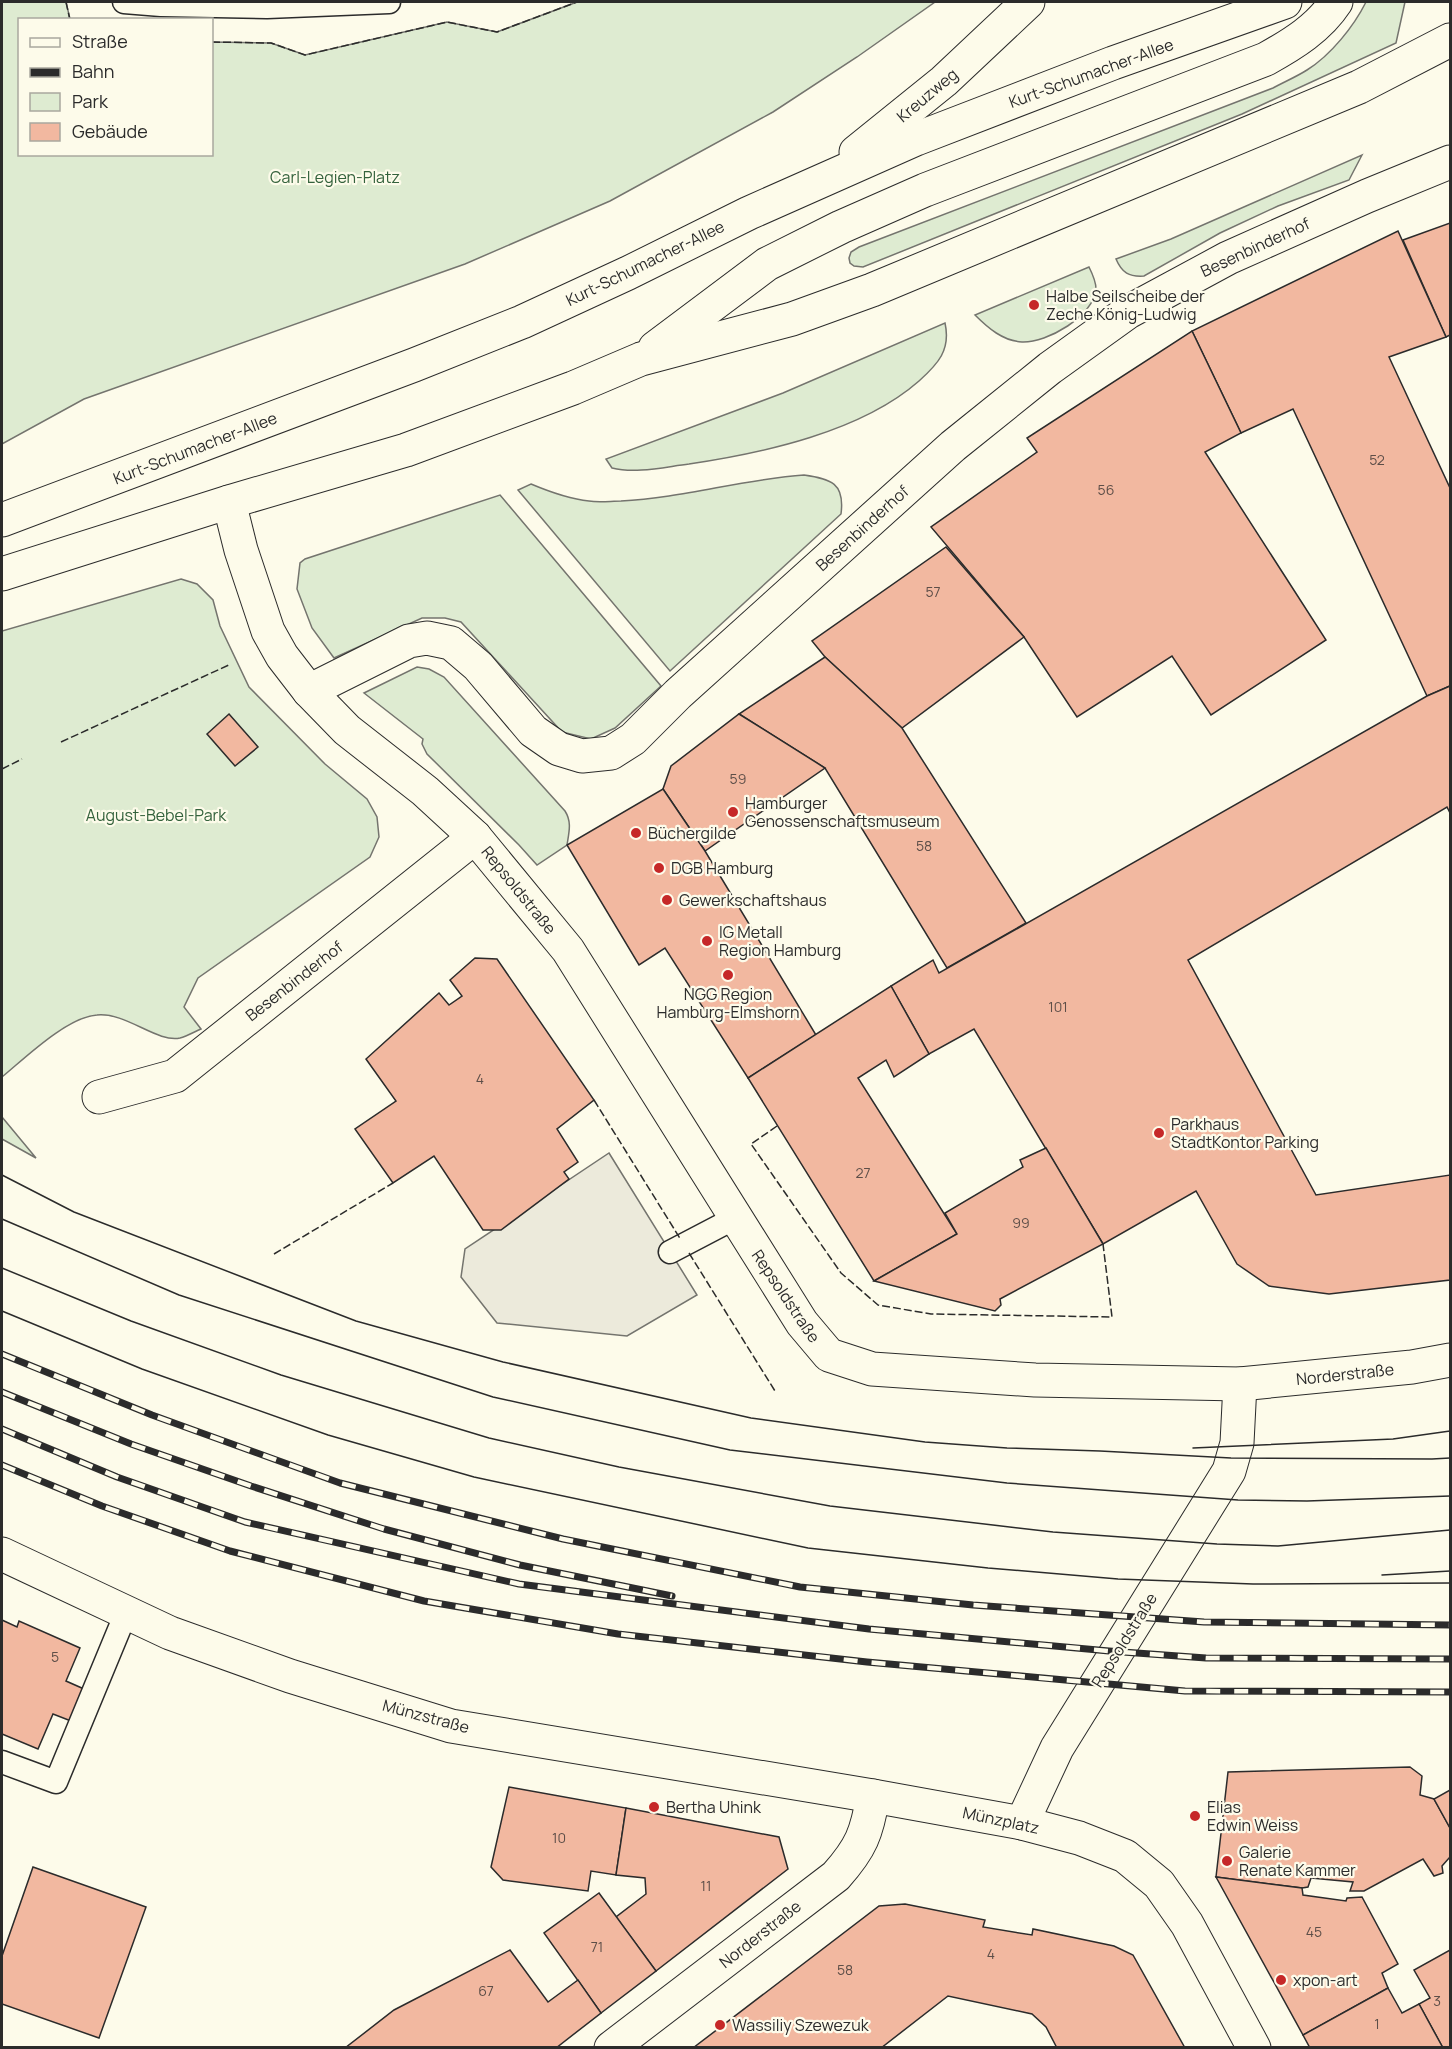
<svg xmlns="http://www.w3.org/2000/svg" width="1452" height="2049" viewBox="0 0 1452 2049" font-family="Manrope,sans-serif">
<style>
.green{fill:#deebd1;stroke:#74746e;stroke-width:1.5}
.parking{fill:#eceadb;stroke:#74746e;stroke-width:1.5}
.building{fill:#f2b8a0;stroke:#2b2b2b;stroke-width:1.5}
.lines{fill:none;stroke-linecap:round;stroke-linejoin:round}
.service-casing{stroke:#2b2b2b;stroke-width:25}
.minor-casing{stroke:#2b2b2b;stroke-width:35}
.secondary-casing{stroke:#2b2b2b;stroke-width:35}
.service{stroke:#fdfbea;stroke-width:22}
.minor{stroke:#fdfbea;stroke-width:33}
.secondary{stroke:#fdfbea;stroke-width:33}
.tram{stroke:#2b2b2b;stroke-width:1.5}
.rail-casing{stroke:#2b2b2b;stroke-width:7}
.rail{stroke:#fdfbea;stroke-width:4.5;stroke-dasharray:14;stroke-linecap:butt}
.fence{stroke:#2b2b2b;stroke-width:1.5;stroke-dasharray:8 3;stroke-linecap:butt}
.poi-dot{fill:#c62828;stroke:#fdfbea;stroke-width:2}
.labels{text-anchor:middle;stroke-width:4.5;stroke-linejoin:round;paint-order:stroke}
.number-label{font-size:14px;fill:#5d4e48}
.street-label{font-size:16px;fill:#2b2b2b;stroke:#fdfbea}
.park-label{font-size:16px;fill:#34623c;stroke:#fdfbea}
.poi-label{font-size:16px;fill:#2b2b2b;stroke:#fdfbea;text-anchor:start}
</style>
<rect width="100%" height="100%" fill="#fdfbea"/>
<g class="green">
<path d="M2,2H66L70,19L20,20V154H212V42L271,43L305,55L447,22L497,32L577,2H935L857,57L773,112L610,201L465,264L84,399L2,444Z"/>
<path d="M1366,2H1405L1396,43L1242,114L863,267L854,266L850,263L849,258L851,252L859,247L1273,88C1284,82 1296,77 1307,70C1331,55 1354,26 1366,2Z"/>
<path d="M1362,155L1349,180L1278,206L1220,233L1144,276C1129,277 1122,273 1116,259L1171,239Z"/>
<path d="M1089,267C1092,273 1096,282 1096,289C1094,316 1047,343 1022,342C1003,341 988,328 975,315Z"/>
<path d="M945,323C951,350 938,364 919,381C861,432 763,453 689,464C664,467 636,474 612,468L606,459L783,393Z"/>
<path d="M804,475C831,479 845,483 841,514L670,671L518,490L531,484C550,492 569,499 589,501C599,503 611,501 621,501C683,498 743,479 804,475Z"/>
<path d="M500,495L661,686L615,728L591,739L562,732L461,622L445,618H422L334,658L312,628L297,589L300,563L305,559Z"/>
<path d="M181,579L197,584L213,600L220,626L249,687L325,764L367,799L377,817L379,837L370,857L198,978L184,1007L201,1029C194,1032 187,1036 180,1038C157,1043 126,1012 97,1015C67,1017 25,1058 2,1077V631Z"/>
<path d="M417,667L429,669L444,677L565,811C572,822 569,832 567,845L537,865L519,845L427,754L422,744L423,739L364,693Z"/>
<path d="M2,1117L36,1158L2,1139Z"/>
</g>
<path class="parking" d="M609,1153L697,1295L627,1336L497,1323L461,1277L465,1249Z"/>
<g class="building">
<path d="M1450,223V335L1446,337L1403,240Z"/>
<path d="M1398,231L1446,337L1389,357L1450,488V686L1427,696L1293,409L1241,433L1192,331Z"/>
<path d="M1192,331L1241,433L1205,452L1326,640L1211,715L1172,656L1077,717L1024,637L931,527L1037,452L1027,438Z"/>
<path d="M946,547L1024,637L902,728L825,657L812,641Z"/>
<path d="M825,657L902,728L1026,923L947,968L825,768L739,714Z"/>
<path d="M1450,686V813L1447,807L1188,960L1316,1195L1450,1175V1280L1329,1294L1269,1286L1237,1264L1196,1191L1103,1244L974,1029L929,1054L891,986L933,960L939,973L1427,696Z"/>
<path d="M229,714L258,747L235,766L207,734Z"/>
<path d="M739,714L825,768L705,851L663,789L671,766Z"/>
<path d="M663,789L705,851L816,1035L748,1078L665,948L639,965L567,845Z"/>
<path d="M475,958L497,959L594,1100L557,1129L578,1162L564,1172L569,1179L501,1230H483L434,1156L393,1183L355,1129L396,1101L366,1059L439,993L449,1005L462,996L450,980Z"/>
<path d="M891,986L929,1054L894,1077L886,1060L858,1078L957,1234L874,1281L748,1078Z"/>
<path d="M1046,1148L1103,1244L1000,1299L1001,1305L995,1311L874,1281L957,1234L945,1213L1023,1167L1020,1160Z"/>
<path d="M2,1620L17,1627L19,1621L80,1648L66,1681L84,1689L71,1721L53,1714L38,1749L2,1734Z"/>
<path d="M1410,1767L1422,1776L1420,1795L1434,1799L1450,1828V1857L1442,1866L1443,1873L1434,1876L1423,1859L1364,1891H1350L1353,1882L1311,1878L1308,1887L1302,1888L1216,1877L1228,1772Z"/>
<path d="M509,1787L626,1808L616,1875L591,1871L588,1891L503,1880L491,1867Z"/>
<path d="M1450,1790V1828L1434,1799Z"/>
<path d="M626,1808L779,1837L788,1869L656,1971L616,1917L646,1894L645,1878L616,1875Z"/>
<path d="M33,1867L146,1907L99,2038L2,2004V1956Z"/>
<path d="M1216,1877L1302,1888L1303,1895L1346,1901L1347,1898L1362,1897L1398,1964L1382,1973L1388,1988L1303,2035Z"/>
<path d="M599,1893L656,1971L601,2013L544,1933Z"/>
<path d="M905,1904L985,1920L983,1927L1032,1935L1033,1929L1114,1946L1133,1955L1185,2048H1057L1046,2027L1032,2014L948,1996L881,2048H693L879,1906Z"/>
<path d="M510,1950L548,2002L578,1980L601,2013L556,2048H345L394,2010Z"/>
<path d="M1450,1950V2048H1443L1419,2004L1430,1998L1414,1970Z"/>
<path d="M1388,1988L1402,2013L1419,2004L1443,2048H1310L1303,2035Z"/>
</g>
<g class="lines">
<g class="service-casing">
<g id="service">
<path d="M124,2L161,5L267,7L389,2"/>
<path d="M670,1252L735,1218"/>
<path d="M2,1762L56,1782L126,1613"/>
</g>
</g>
<g class="minor-casing">
<g id="minor">
<path d="M229,502L241,550L268,631L282,656L309,691L347,730L425,791L475,837L568,950L802,1323L829,1355L872,1369L1035,1380L1240,1384L1412,1367L1450,1360"/>
<path d="M309,691L409,641L427,638L451,643L478,666L533,731L559,749L582,756L611,753L633,739L678,694L953,446L1050,368L1128,312L1228,258L1367,196L1450,162"/>
<path d="M99,1097L175,1076L475,837"/>
<path d="M2,1554L170,1633L290,1676L451,1726L873,1796L1022,1823L1079,1838L1125,1856L1159,1884L1187,1924L1254,2048"/>
<path d="M1022,1823L1057,1748L1229,1471L1237,1443L1240,1384"/>
<path d="M611,2048L836,1876C861,1848 867,1833 873,1796"/>
</g>
</g>
<g class="secondary-casing">
<g id="secondary">
<path d="M856,152L944,81L1028,2"/>
<path d="M655,348L767,264L841,227L925,190L1266,59C1293,44 1319,28 1336,2"/>
<path d="M2,520L414,365L522,322L628,273L749,213L916,139L1113,63L1285,2"/>
<path d="M2,574L229,502L406,450L573,388L641,359L792,319L872,290L1359,87L1450,40"/>
</g>
</g>
<use href="#service" class="service"/>
<use href="#minor" class="minor"/>
<use href="#secondary" class="secondary"/>
<g class="tram">
<path d="M2,1175L74,1212L356,1321L503,1362L751,1418L925,1442L1007,1448L1100,1451L1231,1458L1432,1459L1450,1458"/>
<path d="M2,1219L179,1295L493,1397L730,1450L1007,1483L1238,1500L1307,1501L1450,1496"/>
<path d="M2,1268L131,1321L281,1375L489,1438L619,1467L830,1506L1053,1532L1217,1544L1278,1546L1450,1530"/>
<path d="M2,1311L142,1369L328,1435L474,1477L808,1548L988,1568L1118,1579L1253,1584L1450,1583"/>
<path d="M1193,1448L1393,1439L1450,1431"/>
<path d="M1382,1575L1450,1571"/>
</g>
<g class="rail-casing">
<g id="rail">
<path d="M2,1354L152,1415L340,1483L563,1539L800,1587L973,1605L1204,1622L1450,1625"/>
<path d="M2,1392L131,1444L251,1486L384,1529L520,1565L672,1596"/>
<path d="M2,1429L117,1477L245,1522L519,1584L869,1629L1109,1651L1206,1658L1450,1659"/>
<path d="M2,1465L102,1506L230,1551L424,1601L618,1634L867,1662L1185,1691L1450,1692"/>
</g>
</g>
<use href="#rail" class="rail"/>
<g class="fence">
<path d="M66,2L70,20"/>
<path d="M212,42L271,43L305,55L447,22L497,32L577,2"/>
<path d="M61,742L231,664"/>
<path d="M2,769L22,759"/>
<path d="M594,1100L681,1240"/>
<path d="M777,1126L751,1144L841,1273L878,1305L931,1314L1112,1317L1103,1244"/>
<path d="M689,1253L775,1391"/>
<path d="M274,1254L393,1183"/>
</g>
</g>
<g class="poi-dot">
<circle cx="1034" cy="305" r="6"/>
<circle cx="733" cy="812" r="6"/>
<circle cx="636" cy="833" r="6"/>
<circle cx="659" cy="868" r="6"/>
<circle cx="667" cy="900" r="6"/>
<circle cx="707" cy="941" r="6"/>
<circle cx="728" cy="975" r="6"/>
<circle cx="1159" cy="1133" r="6"/>
<circle cx="654" cy="1807" r="6"/>
<circle cx="1195" cy="1816" r="6"/>
<circle cx="1227" cy="1861" r="6"/>
<circle cx="1281" cy="1980" r="6"/>
<circle cx="720" cy="2025" r="6"/>
</g>
<g class="labels">
<g class="number-label">
<text x="1377" y="465">52</text>
<text x="1106" y="495">56</text>
<text x="933" y="597">57</text>
<text x="738" y="784">59</text>
<text x="924" y="851">58</text>
<text x="1058" y="1012">101</text>
<text x="480" y="1084">4</text>
<text x="863" y="1178">27</text>
<text x="1021" y="1228">99</text>
<text x="55" y="1662">5</text>
<text x="559" y="1843">10</text>
<text x="706" y="1891">11</text>
<text x="1314" y="1937">45</text>
<text x="597" y="1952">71</text>
<text x="991" y="1959">4</text>
<text x="845" y="1975">58</text>
<text x="486" y="1996">67</text>
<text x="1437" y="2006">3</text>
<text x="1377" y="2029">1</text>
</g>
<g class="street-label">
<text transform="translate(1091 73) rotate(-20)" y="6">Kurt-Schumacher-Allee</text>
<text transform="translate(927 95) rotate(-40)" y="6">Kreuzweg</text>
<text transform="translate(1255 247) rotate(-25)" y="6">Besenbinderhof</text>
<text transform="translate(645 263) rotate(-26)" y="6">Kurt-Schumacher-Allee</text>
<text transform="translate(195 448) rotate(-21)" y="6">Kurt-Schumacher-Allee</text>
<text transform="translate(862 528) rotate(-42)" y="6">Besenbinderhof</text>
<text transform="translate(519 890) rotate(51)" y="6">Repsoldstraße</text>
<text transform="translate(294 981) rotate(-38)" y="6">Besenbinderhof</text>
<text transform="translate(786 1296) rotate(56)" y="6">Repsoldstraße</text>
<text transform="translate(1345 1374) rotate(-6)" y="6">Norderstraße</text>
<text transform="translate(1124 1640) rotate(-58)" y="6">Repsoldstraße</text>
<text transform="translate(426 1716) rotate(15)" y="6">Münzstraße</text>
<text transform="translate(1001 1820) rotate(12)" y="6">Münzplatz</text>
<text transform="translate(760 1934) rotate(-38)" y="6">Norderstraße</text>
</g>
<g class="park-label">
<text x="335" y="183">Carl-Legien-Platz</text>
<text x="156" y="821">August-Bebel-Park</text>
</g>
<g class="poi-label">
<text x="1046" y="302">Halbe Seilscheibe der<tspan x="1046" dy="18">Zeche König-Ludwig</tspan></text>
<text x="745" y="809">Hamburger<tspan x="745" dy="18">Genossenschaftsmuseum</tspan></text>
<text x="648" y="839">Büchergilde</text>
<text x="671" y="874">DGB Hamburg</text>
<text x="679" y="906">Gewerkschaftshaus</text>
<text x="719" y="938">IG Metall<tspan x="719" dy="18">Region Hamburg</tspan></text>
<text x="728" y="1000" text-anchor="middle">NGG Region<tspan x="728" dy="18">Hamburg-Elmshorn</tspan></text>
<text x="1171" y="1130">Parkhaus<tspan x="1171" dy="18">StadtKontor Parking</tspan></text>
<text x="666" y="1813">Bertha Uhink</text>
<text x="1207" y="1813">Elias<tspan x="1207" dy="18">Edwin Weiss</tspan></text>
<text x="1239" y="1858">Galerie<tspan x="1239" dy="18">Renate Kammer</tspan></text>
<text x="1293" y="1986">xpon-art</text>
<text x="732" y="2031">Wassiliy Szewezuk</text>
</g>
</g>
<rect width="1452" height="2049" fill="none" stroke="#2b2b2b" stroke-width="6"/>
<rect x="18" y="18" width="195" height="138" fill="#fdfbea" stroke="#a9a89e" stroke-width="1.5"/>
<rect x="30" y="38" width="30" height="9" fill="#fdfbea" stroke="#a9a89e" stroke-width="1.5"/>
<text x="72" y="48" font-size="18" fill="#2b2b2b">Straße</text>
<rect x="30" y="68" width="30" height="9" fill="#2b2b2b" stroke="#a9a89e" stroke-width="1.5"/>
<text x="72" y="78" font-size="18" fill="#2b2b2b">Bahn</text>
<rect x="30" y="93" width="30" height="18" fill="#deebd1" stroke="#a9a89e" stroke-width="1.5"/>
<text x="72" y="108" font-size="18" fill="#2b2b2b">Park</text>
<rect x="30" y="123" width="30" height="18" fill="#f2b8a0" stroke="#a9a89e" stroke-width="1.5"/>
<text x="72" y="138" font-size="18" fill="#2b2b2b">Gebäude</text>
</svg>
